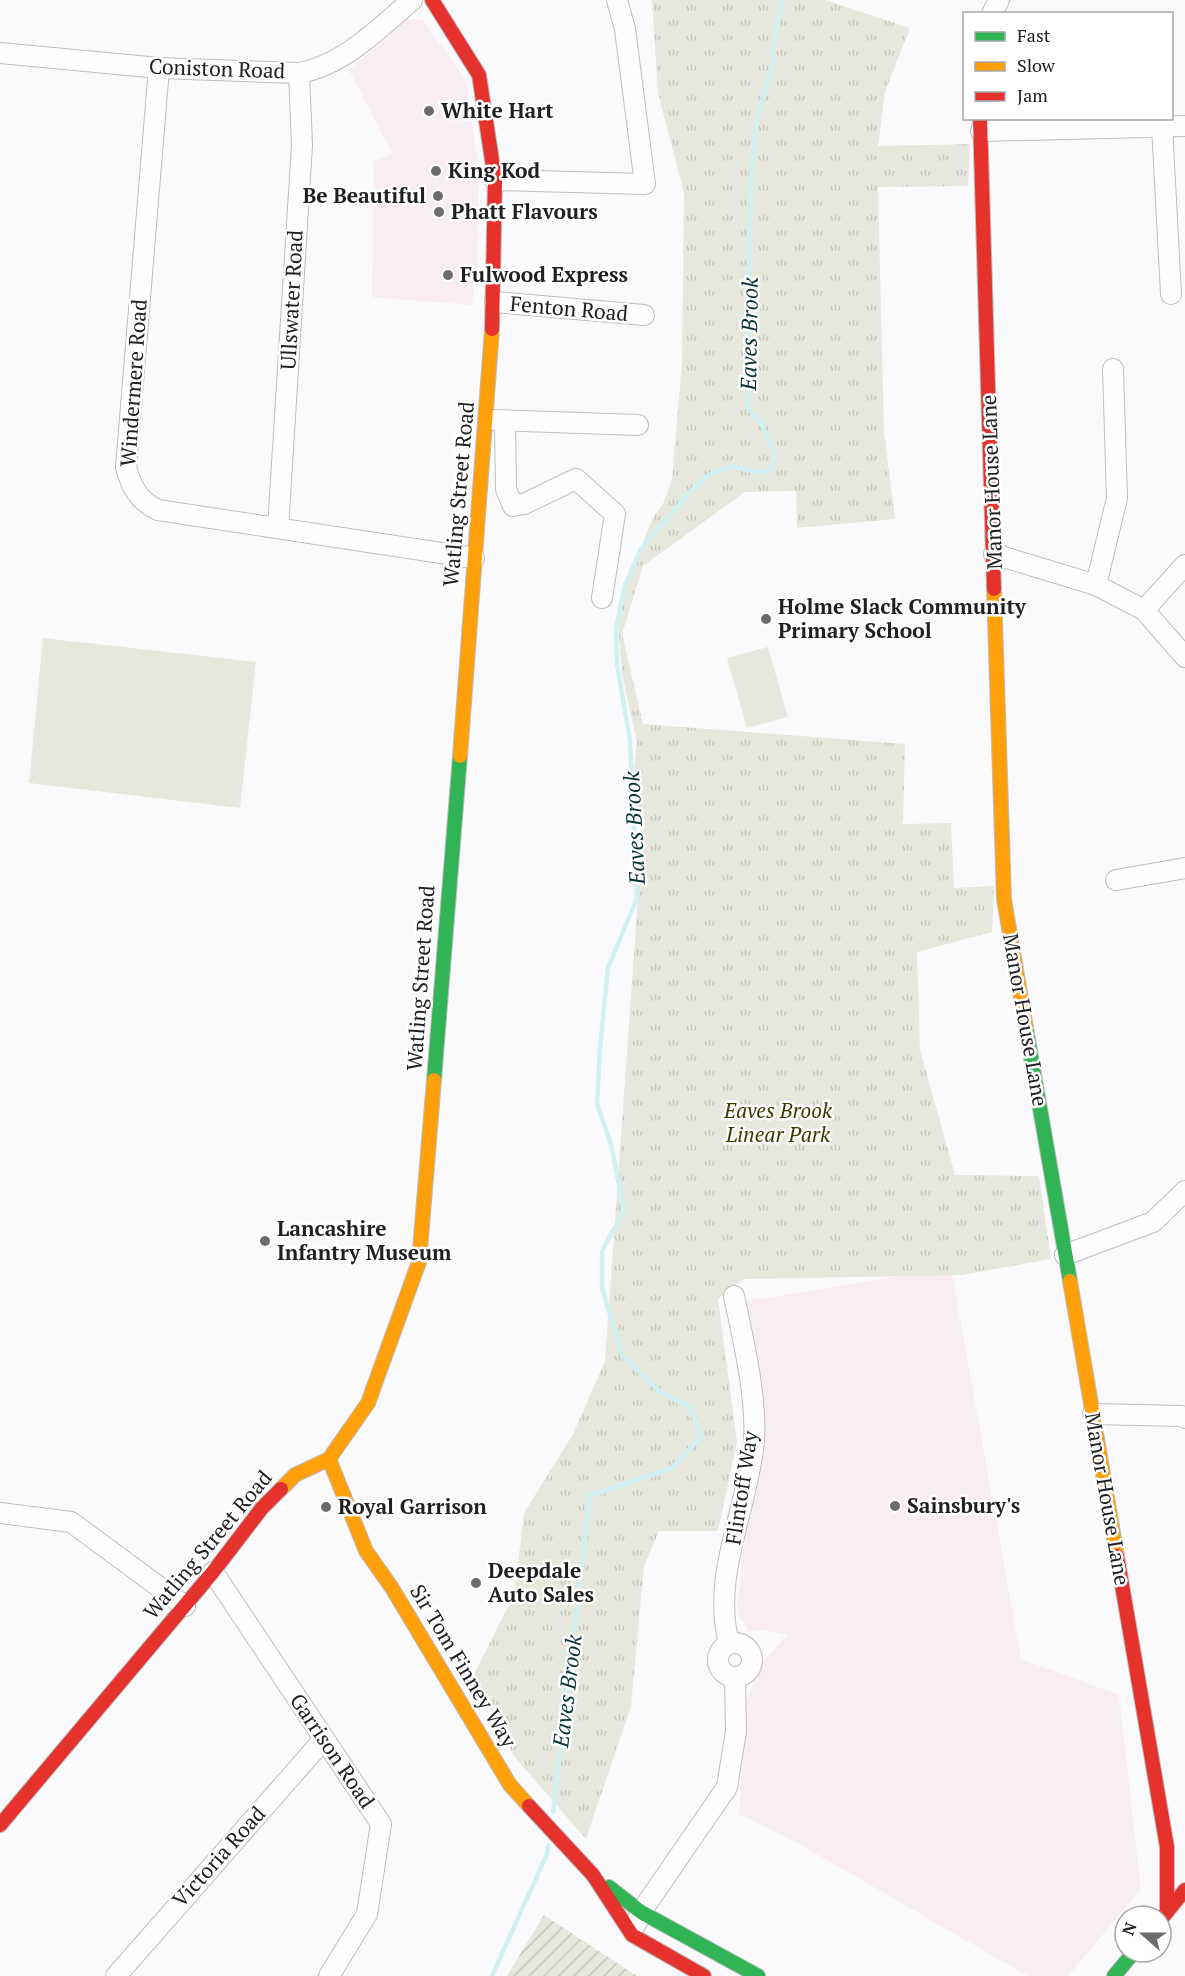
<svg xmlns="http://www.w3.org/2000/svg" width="1185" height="1976" viewBox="0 0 1185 1976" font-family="'PT Serif',serif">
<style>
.commercial{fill:#f8edf2}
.park{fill:url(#park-tufts)}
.garden{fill:url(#garden-furrows)}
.pitch{fill:#e7e8dd}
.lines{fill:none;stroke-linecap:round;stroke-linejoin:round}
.stream{stroke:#d0f0f1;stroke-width:4.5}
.street-casing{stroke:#bebec0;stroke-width:22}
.fast-casing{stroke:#bebec0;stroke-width:16}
.slow-casing{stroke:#bebec0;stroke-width:16}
.jam-casing{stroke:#bebec0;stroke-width:16}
.street{stroke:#fefeff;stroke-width:20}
.fast{stroke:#30b455;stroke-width:14}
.slow{stroke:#ff9f0a;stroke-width:14}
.jam{stroke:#e5322d;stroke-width:14}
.poi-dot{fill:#6c6c6f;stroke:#fff;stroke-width:2}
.labels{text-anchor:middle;stroke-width:5;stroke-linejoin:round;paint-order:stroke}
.street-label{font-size:21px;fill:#202023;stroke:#fff}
.poi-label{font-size:21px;font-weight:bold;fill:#202023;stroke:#fff;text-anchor:start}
.park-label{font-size:21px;font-style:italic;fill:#3c3c00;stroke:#fff}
.water-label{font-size:22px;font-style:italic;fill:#093536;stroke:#fff}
</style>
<defs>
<pattern id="park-tufts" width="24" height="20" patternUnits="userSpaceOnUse" patternTransform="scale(1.5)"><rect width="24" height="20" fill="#e7e8dd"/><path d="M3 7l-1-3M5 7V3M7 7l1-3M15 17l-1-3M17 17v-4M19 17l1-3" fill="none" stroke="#c6c7bd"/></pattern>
<pattern id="garden-furrows" width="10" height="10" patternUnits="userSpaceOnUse" patternTransform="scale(1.5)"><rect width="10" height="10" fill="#e7e8dd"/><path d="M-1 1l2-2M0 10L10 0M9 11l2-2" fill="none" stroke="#c6c7bd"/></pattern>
</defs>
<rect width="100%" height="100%" fill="#fafafd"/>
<g class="commercial">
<path d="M408,19L423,20L466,80L479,174L477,260L472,305L372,297L374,162L392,153L349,70Z"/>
<path d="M951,1268L1021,1659L1119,1695L1141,1889L1068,1976H1028L799,1844L739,1814L747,1700L758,1667L787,1635L765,1630L749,1631L737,1612L745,1528L762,1419L727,1304Z"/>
</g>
<path class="park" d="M652,0H825L910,28L885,92L878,146L970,144L968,186L878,187L884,433L895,519L797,528L796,491L745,492L643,566L622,634L643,724L905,744L903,824L951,823L954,888L994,886L992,932L917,952L920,1050L955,1175L1039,1176L1051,1259L962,1275L744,1279L718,1299L737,1442L718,1531H659L644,1566L631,1706L586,1839L514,1756L473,1676L514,1595L524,1513L573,1434L605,1361L643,827L632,786L637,742L622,674L618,623L625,585L653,518L664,502L672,479L682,363L684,193L658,93Z"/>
<path class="garden" d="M544,1915L637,1976H507Z"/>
<g class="pitch">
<path d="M43,638L256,662L240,808L29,783Z"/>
<path d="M768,647L788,717L747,728L727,658Z"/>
</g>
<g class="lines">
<g class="stream">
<path d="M553,1812L590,1496L672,1468L702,1436L689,1407L660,1392L622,1355L602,1287V1251L624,1210L611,1144L597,1104L600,1048L608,968L637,898L630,741L617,664L616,629L625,585L641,549L690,492L709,475L733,466L755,472L771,470L775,455L761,423L748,408L751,177L757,119L774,60L772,49L783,0"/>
<path d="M492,1976L547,1854L548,1846"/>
</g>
<g class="street-casing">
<g id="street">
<path d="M992,14L999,0"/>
<path d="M0,53L159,68L299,73C342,66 380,28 412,0"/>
<path d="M159,68L126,467C131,487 139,501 158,510L474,558"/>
<path d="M1162,126L1171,294"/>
<path d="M981,131L1185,126"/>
<path d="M495,180L645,184L625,29L617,0"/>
<path d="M495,302L644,315"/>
<path d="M494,420L638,425"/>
<path d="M505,421L506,489L513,506L524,504L576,479L615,514L602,598"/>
<path d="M278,528L302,145L299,73"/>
<path d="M994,554L1096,585L1144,610L1185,657"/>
<path d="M1096,585L1117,498L1113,369"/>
<path d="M1144,610L1185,565"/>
<path d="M1116,880L1185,868"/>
<path d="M1065,1255L1153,1222L1185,1191"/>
<path d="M1093,1414L1181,1416L1185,1418"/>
<path d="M0,1513L71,1522L185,1606"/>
<path d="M213,1572L381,1824L367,1914L329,1976"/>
<circle cx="735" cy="1660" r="17"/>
<path d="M729,1643C711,1576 748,1508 754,1441C757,1397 743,1339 734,1296"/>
<path d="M636,1924L641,1912L727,1787L736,1731L735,1677"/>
<path d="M116,1976L324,1739"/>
</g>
</g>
<g class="fast-casing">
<g id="fast">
<path d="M1026,1028L1070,1281"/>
<path d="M434,1080L460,756"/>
<path d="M609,1887L641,1912L758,1976"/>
<path d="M1114,1976L1134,1952"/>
</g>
</g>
<g class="slow-casing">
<g id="slow">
<path d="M994,589L1004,899L1026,1028"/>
<path d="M460,756L492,329"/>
<path d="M1070,1281L1117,1556"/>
<path d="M329,1459L366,1551L392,1588L510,1785L529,1806"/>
<path d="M281,1489L295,1475L329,1459L368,1403L419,1262L434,1080"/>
</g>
</g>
<g class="jam-casing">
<g id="jam">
<path d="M432,0L479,75L495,180L492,329"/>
<path d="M980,118L994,589"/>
<path d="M1117,1556L1167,1847V1912"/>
<path d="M529,1806L593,1875L632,1935L704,1976"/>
<path d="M0,1825L213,1572L262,1508L281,1489"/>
<path d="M1161,1919L1185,1890"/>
</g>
</g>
<use href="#street" class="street"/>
<use href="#fast" class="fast"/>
<use href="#slow" class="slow"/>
<use href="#jam" class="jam"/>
</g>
<g class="poi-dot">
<circle cx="429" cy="111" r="6"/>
<circle cx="436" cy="171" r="6"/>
<circle cx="438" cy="196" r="6"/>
<circle cx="439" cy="212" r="6"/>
<circle cx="448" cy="275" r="6"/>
<circle cx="766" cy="619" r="6"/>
<circle cx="265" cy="1241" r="6"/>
<circle cx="895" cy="1506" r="6"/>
<circle cx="326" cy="1507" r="6"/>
<circle cx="476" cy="1583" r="6"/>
</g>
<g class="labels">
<g class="street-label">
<text transform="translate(217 69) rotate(2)" y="7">Coniston Road</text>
<text transform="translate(292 300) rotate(-87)" y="7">Ullswater Road</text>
<text transform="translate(569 309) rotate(5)" y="7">Fenton Road</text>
<text transform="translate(134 383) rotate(-86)" y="7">Windermere Road</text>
<text transform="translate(992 482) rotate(-92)" y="7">Manor House Lane</text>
<text transform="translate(459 494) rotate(-85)" y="7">Watling Street Road</text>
<text transform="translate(421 978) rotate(-86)" y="7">Watling Street Road</text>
<text transform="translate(1025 1020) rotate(80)" y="7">Manor House Lane</text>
<text transform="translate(742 1488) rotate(-81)" y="7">Flintoff Way</text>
<text transform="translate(1107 1499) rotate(80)" y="7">Manor House Lane</text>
<text transform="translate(208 1545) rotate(-50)" y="7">Watling Street Road</text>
<text transform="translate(463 1666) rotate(59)" y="7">Sir Tom Finney Way</text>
<text transform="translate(332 1751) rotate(56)" y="7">Garrison Road</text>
<text transform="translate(219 1857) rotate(-48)" y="7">Victoria Road</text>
</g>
<g class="poi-label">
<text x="441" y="118">White Hart</text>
<text x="448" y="178">King Kod</text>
<text x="426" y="203" text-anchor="end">Be Beautiful</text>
<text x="451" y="219">Phatt Flavours</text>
<text x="460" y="282">Fulwood Express</text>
<text x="778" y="614">Holme Slack Community<tspan x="778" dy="24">Primary School</tspan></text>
<text x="277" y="1236">Lancashire<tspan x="277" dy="24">Infantry Museum</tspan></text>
<text x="907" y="1513">Sainsbury's</text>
<text x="338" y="1514">Royal Garrison</text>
<text x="488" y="1578">Deepdale<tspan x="488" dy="24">Auto Sales</tspan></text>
</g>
<g class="park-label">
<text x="778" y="1118">Eaves Brook<tspan x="778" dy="24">Linear Park</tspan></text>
</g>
<g class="water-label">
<text transform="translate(749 334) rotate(-89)" y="8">Eaves Brook</text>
<text transform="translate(634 828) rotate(-93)" y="8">Eaves Brook</text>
<text transform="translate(567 1691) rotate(-83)" y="8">Eaves Brook</text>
</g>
</g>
<rect x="963" y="12" width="210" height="108" fill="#ffffff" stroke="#a6a6a7" stroke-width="1.5"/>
<rect x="975" y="32" width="30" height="9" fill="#30b455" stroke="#a6a6a7" stroke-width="1.5"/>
<text x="1017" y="42" font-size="18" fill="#202023">Fast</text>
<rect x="975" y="62" width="30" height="9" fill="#ff9f0a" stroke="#a6a6a7" stroke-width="1.5"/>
<text x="1017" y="72" font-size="18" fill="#202023">Slow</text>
<rect x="975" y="92" width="30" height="9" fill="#e5322d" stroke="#a6a6a7" stroke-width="1.5"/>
<text x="1017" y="102" font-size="18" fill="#202023">Jam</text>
<g transform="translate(1143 1934) rotate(291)"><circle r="28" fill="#ffffff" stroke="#a6a6a7" stroke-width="1.5"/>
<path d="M0-4.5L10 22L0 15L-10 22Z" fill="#6c6c6f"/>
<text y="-9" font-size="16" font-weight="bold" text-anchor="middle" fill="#202023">N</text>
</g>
</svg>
